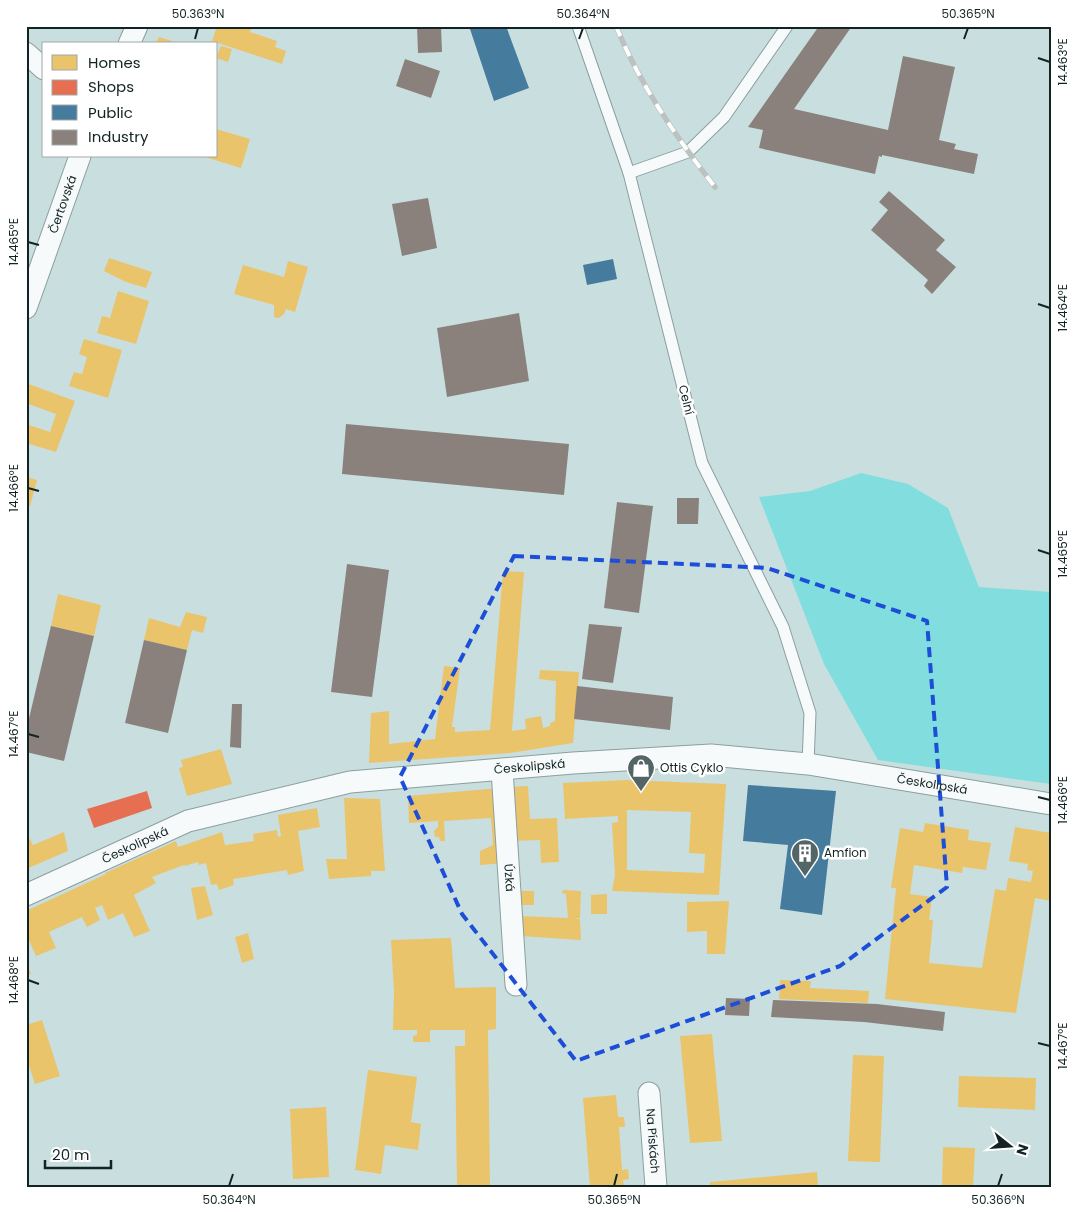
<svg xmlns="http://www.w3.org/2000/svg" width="1077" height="1213" viewBox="0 0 1077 1213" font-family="Poppins,sans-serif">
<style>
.green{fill:#82ddde}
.homes{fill:#e9c46a;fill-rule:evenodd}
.shops{fill:#e76f51}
.public{fill:#457b9d}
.industry{fill:#8a817c}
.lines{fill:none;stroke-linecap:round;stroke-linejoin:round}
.lane-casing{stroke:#8c9e9e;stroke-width:13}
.street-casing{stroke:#8c9e9e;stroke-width:23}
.lane{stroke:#f7fafa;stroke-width:11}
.street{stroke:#f7fafa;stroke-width:21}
.rail-casing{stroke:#bcc2c2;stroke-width:5.5}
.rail{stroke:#fff;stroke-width:4;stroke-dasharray:11;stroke-linecap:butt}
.marked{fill:none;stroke:#1d4ed8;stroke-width:4;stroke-dasharray:10 6;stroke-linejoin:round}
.ticks{fill:none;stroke:#132323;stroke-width:2}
.labels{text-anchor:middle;stroke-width:5;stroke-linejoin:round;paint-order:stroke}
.street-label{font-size:12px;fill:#132323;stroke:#fff}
.poi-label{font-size:12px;fill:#132323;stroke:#fff;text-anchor:start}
.neatline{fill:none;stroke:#132323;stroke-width:2}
.ticks-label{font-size:12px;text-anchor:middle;fill:#132323}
</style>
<rect width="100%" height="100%" fill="#c9dfdf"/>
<path class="green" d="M861,473L908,484L948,508L979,587L1051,592V784L878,760L824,664L759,497L810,491Z"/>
<g class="homes">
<path d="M217,26H252L250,32L277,41L275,47L286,51L282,64L212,41Z"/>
<path d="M159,37L178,43V44H155Z"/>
<path d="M221,46L232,49L228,62L216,58Z"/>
<path d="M216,129L250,139L241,168L205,157L216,156Z"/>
<path d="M109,258L152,272L146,288L126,282L104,271Z"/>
<path d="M288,261L308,267L295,312L286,309L284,314L279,318L274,317V305L234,294L243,265L284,277Z"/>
<path d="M118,291L149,301L136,344L97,333L102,316L110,318Z"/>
<path d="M84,339L122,350L108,398L69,386L74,372L82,374L87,357L79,354Z"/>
<path d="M26,383L75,401L56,452L26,443V424L50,432L56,414L26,403Z"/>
<path d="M26,477L37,480L30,506L26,505Z"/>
<path d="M503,571L524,572L512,731L526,729L525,719L541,716L543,728L550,726V723L555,721L556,681L539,679L540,670L579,672L573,743L510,753L369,763L371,713L389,711V744L435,739L444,666L460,668L452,727H455V732L490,730Z"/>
<path d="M58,594L101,605L94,636L51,626Z"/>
<path d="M186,612L207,617L203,633L192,630L187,650L144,640L149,618L180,627Z"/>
<path d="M221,749L232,784L187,796L179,768L183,767L181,760Z"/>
<path d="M627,780L726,784L719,895L612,891L615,875L612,823L618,822V816L565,819L563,783ZM627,810L691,812L689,853L705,854L704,873L627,870Z"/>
<path d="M528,786L530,819L557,818L559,862L541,863L540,840L513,841L509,787Z"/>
<path d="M499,788L505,863L480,865V851L493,845L491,818L444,821L445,841H440L439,837H435L434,831L438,827V821L409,823L408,796Z"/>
<path d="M344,798L380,799L385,871H371V876L329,879L326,859H347Z"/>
<path d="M317,808L320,827L298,831L304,871L288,875L287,870L233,879L234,885L219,890L217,884L211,885L206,863L199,865L198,862L185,866L184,865L152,877L156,883L134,895L150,931L134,937L123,913L108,920L102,905L95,908L100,920L87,927L82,917L49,932L56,948L36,956L28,938L26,939V911L106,874L105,873L176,841L178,847L222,832L225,845L254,841L253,834L277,830L278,837L281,836L278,815Z"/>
<path d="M925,823L969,830L968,840L991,843L986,870L963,867L962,873L914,865L910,894L932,897L929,920H933L929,963L982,968L995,889L1006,891L1008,878L1031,882L1033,871L1027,870L1028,864L1009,861L1015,827L1051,833V901L1035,898L1016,1013L885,999L896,888H891L900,828L923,832Z"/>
<path d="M64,832L68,851L26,869V841L30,839L33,845Z"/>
<path d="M205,886L213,915L197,920L191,888Z"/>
<path d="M563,890L581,891L580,918H573L580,919L581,940L520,936L519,916L568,918L566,894L562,893Z"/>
<rect x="518" y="891" width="16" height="14"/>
<path d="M607,894V914H591V895Z"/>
<path d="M729,901L725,954H707V931L687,932V902Z"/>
<path d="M248,933L254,959L242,963L235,937Z"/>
<path d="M451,938L455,988L496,987V1029L488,1030L490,1187H457L455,1046H465V1030H430V1042H413V1036L417,1035V1030H393L394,992L391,940Z"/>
<path d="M26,962L31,974L26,975Z"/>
<path d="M780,980L811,981L810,988L869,991L868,1003L779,999Z"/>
<path d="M42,1020L60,1076L35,1084L26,1056V1025Z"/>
<path d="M712,1034L722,1141L690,1143L680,1036Z"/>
<path d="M853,1055L884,1056L880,1162L848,1161Z"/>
<path d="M368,1070L417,1077L411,1122L421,1124L418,1150L385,1145L381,1174L355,1170Z"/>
<path d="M959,1076L1036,1078L1035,1110L958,1107Z"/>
<path d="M616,1095L618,1117H624L625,1127H619L622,1170L628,1169L629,1179L623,1180L624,1187H590L583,1098Z"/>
<path d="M326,1107L329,1177L293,1179L290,1109Z"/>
<path d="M943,1147L975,1148L973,1187H942Z"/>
<path d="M817,1172L818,1187H710V1182Z"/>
</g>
<path class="shops" d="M147,791L152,808L94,828L87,809Z"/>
<g class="public">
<path d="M469,26H506L529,88L494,101Z"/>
<path d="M613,259L617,279L587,285L583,265Z"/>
<path d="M748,785L836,791L822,915L780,909L788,845L743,841Z"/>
</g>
<g class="industry">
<path d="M417,26H441L442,52L418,53Z"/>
<path d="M819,26H852L794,109L888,130L903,56L955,67L939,140L956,144L954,149L978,154L974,174L882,155V157L879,156L875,174L759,148L763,130L748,127Z"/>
<path d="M405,59L440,71L431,98L396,86Z"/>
<path d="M889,191L945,240L936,250L956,267L932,294L924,286L928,280L871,230L888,210L879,202Z"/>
<path d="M428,198L437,248L402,256L392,204Z"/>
<path d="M519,313L529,381L447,397L437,328Z"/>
<path d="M346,424L569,444L564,495L342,474Z"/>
<path d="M677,498H699L698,524H677Z"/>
<path d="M617,502L653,506L639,613L604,608Z"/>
<path d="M347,564L389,570L372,697L331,692Z"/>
<path d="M589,624L622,627L613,683L582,679Z"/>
<path d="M51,626L94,636L64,761L26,752V731Z"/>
<path d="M144,640L187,650L168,733L125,723Z"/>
<path d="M577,686L673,697L670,730L574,719Z"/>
<path d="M232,704H242L241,748L230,747Z"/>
<path d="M726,998L750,999L749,1016L725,1015Z"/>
<path d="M773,1000L877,1004L945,1012L943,1031L864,1022L771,1017Z"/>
</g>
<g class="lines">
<g class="lane-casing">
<g id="lane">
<path d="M578,26L629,173L702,463L783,627L810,713L808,764"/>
<path d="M629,173L688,152L724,117L787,26"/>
</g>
</g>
<g class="street-casing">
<g id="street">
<path d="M129,44L137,26"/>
<path d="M26,53L44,69"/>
<path id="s1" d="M26,308L80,156"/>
<path id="s2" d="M502,770L516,985"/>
<path id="s3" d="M26,895L188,821L350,782L573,763L711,755L808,764L1051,804"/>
<path id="s4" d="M649,1093L656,1187"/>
</g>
</g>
<use href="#lane" class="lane"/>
<use href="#street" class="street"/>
<g class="rail-casing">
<path id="rail" d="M616,26C640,85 676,137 715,187"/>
</g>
<use href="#rail" class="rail"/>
</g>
<path class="marked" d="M514,556L767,568L927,621L947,887L840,966L576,1061L462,914L400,777Z"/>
<path class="ticks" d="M195,39L198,28M579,39L583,28M964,39L968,28M1038,58L1050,62M28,242L39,245M1038,304L1050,308M28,488L39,491M1038,550L1050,554M28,734L39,737M1038,797L1050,800M28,980L39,984M1038,1043L1050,1046M229,1186L233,1174M614,1186L617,1174M998,1186L1002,1174"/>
<defs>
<g id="shop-pin" transform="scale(1.4375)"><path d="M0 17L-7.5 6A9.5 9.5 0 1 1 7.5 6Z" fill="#536565" stroke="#fff"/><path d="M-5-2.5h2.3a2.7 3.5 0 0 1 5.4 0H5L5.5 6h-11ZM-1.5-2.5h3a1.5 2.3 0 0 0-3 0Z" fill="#fff"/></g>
<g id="building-pin" transform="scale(1.4375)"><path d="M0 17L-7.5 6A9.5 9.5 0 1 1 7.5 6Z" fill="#536565" stroke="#fff"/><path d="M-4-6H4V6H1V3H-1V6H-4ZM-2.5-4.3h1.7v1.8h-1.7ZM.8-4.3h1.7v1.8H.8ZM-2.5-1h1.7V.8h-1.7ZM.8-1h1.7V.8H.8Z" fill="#fff"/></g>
</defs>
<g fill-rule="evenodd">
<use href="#shop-pin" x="641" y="768"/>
<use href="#building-pin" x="805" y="853"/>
</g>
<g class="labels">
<g class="street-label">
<text dy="4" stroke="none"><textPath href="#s1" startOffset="110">Čertovská</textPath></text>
<text transform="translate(686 400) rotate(76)" y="4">Celní</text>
<text dy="4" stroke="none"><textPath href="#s3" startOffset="525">Českolipská</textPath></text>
<text dy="4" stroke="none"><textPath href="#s3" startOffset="930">Českolipská</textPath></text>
<text dy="4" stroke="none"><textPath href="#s3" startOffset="120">Českolipská</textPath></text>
<text dy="4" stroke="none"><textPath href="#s2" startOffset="108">Úzká</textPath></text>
<text dy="4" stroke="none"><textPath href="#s4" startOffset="48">Na Pískách</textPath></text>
</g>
<g class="poi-label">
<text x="660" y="772">Ottis Cyklo</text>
<text x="824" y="857">Amfion</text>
</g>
</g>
<rect width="1077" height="1213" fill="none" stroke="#ffffff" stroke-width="55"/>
<rect x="42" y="42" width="175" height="115" fill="#ffffff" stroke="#a1a7a7"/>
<rect x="52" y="55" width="25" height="15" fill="#e9c46a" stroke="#a1a7a7"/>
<text x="88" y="68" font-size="15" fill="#132323">Homes</text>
<rect x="52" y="80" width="25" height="15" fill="#e76f51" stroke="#a1a7a7"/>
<text x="88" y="92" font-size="15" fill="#132323">Shops</text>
<rect x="52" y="105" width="25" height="15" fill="#457b9d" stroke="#a1a7a7"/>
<text x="88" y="118" font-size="15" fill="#132323">Public</text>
<rect x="52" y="130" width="25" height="15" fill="#8a817c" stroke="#a1a7a7"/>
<text x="88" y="142" font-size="15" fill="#132323">Industry</text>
<g transform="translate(1010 1146) rotate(107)" stroke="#ffffff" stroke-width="4" paint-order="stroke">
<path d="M0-4L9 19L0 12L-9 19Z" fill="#132323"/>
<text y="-8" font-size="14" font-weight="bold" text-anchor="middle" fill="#132323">N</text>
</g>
<path d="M45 1160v8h66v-8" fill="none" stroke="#132323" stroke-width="2.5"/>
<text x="52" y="1160" font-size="15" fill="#132323" stroke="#ffffff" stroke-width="4" paint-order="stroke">20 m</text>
<rect x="28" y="28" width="1022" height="1158" class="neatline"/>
<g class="ticks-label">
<text x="198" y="18">50.363°N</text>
<text x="583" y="18">50.364°N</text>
<text x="968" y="18">50.365°N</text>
<text transform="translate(1063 62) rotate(-90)" y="4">14.463°E</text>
<text transform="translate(14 242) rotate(-90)" y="4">14.465°E</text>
<text transform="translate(1063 308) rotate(-90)" y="4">14.464°E</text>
<text transform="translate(14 488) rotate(-90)" y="4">14.466°E</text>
<text transform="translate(1063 554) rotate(-90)" y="4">14.465°E</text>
<text transform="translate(14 734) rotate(-90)" y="4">14.467°E</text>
<text transform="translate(1063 800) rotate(-90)" y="4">14.466°E</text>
<text transform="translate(14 980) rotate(-90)" y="4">14.468°E</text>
<text transform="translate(1063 1046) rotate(-90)" y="4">14.467°E</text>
<text x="229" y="1204">50.364°N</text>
<text x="614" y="1204">50.365°N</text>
<text x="998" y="1204">50.366°N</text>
</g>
</svg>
